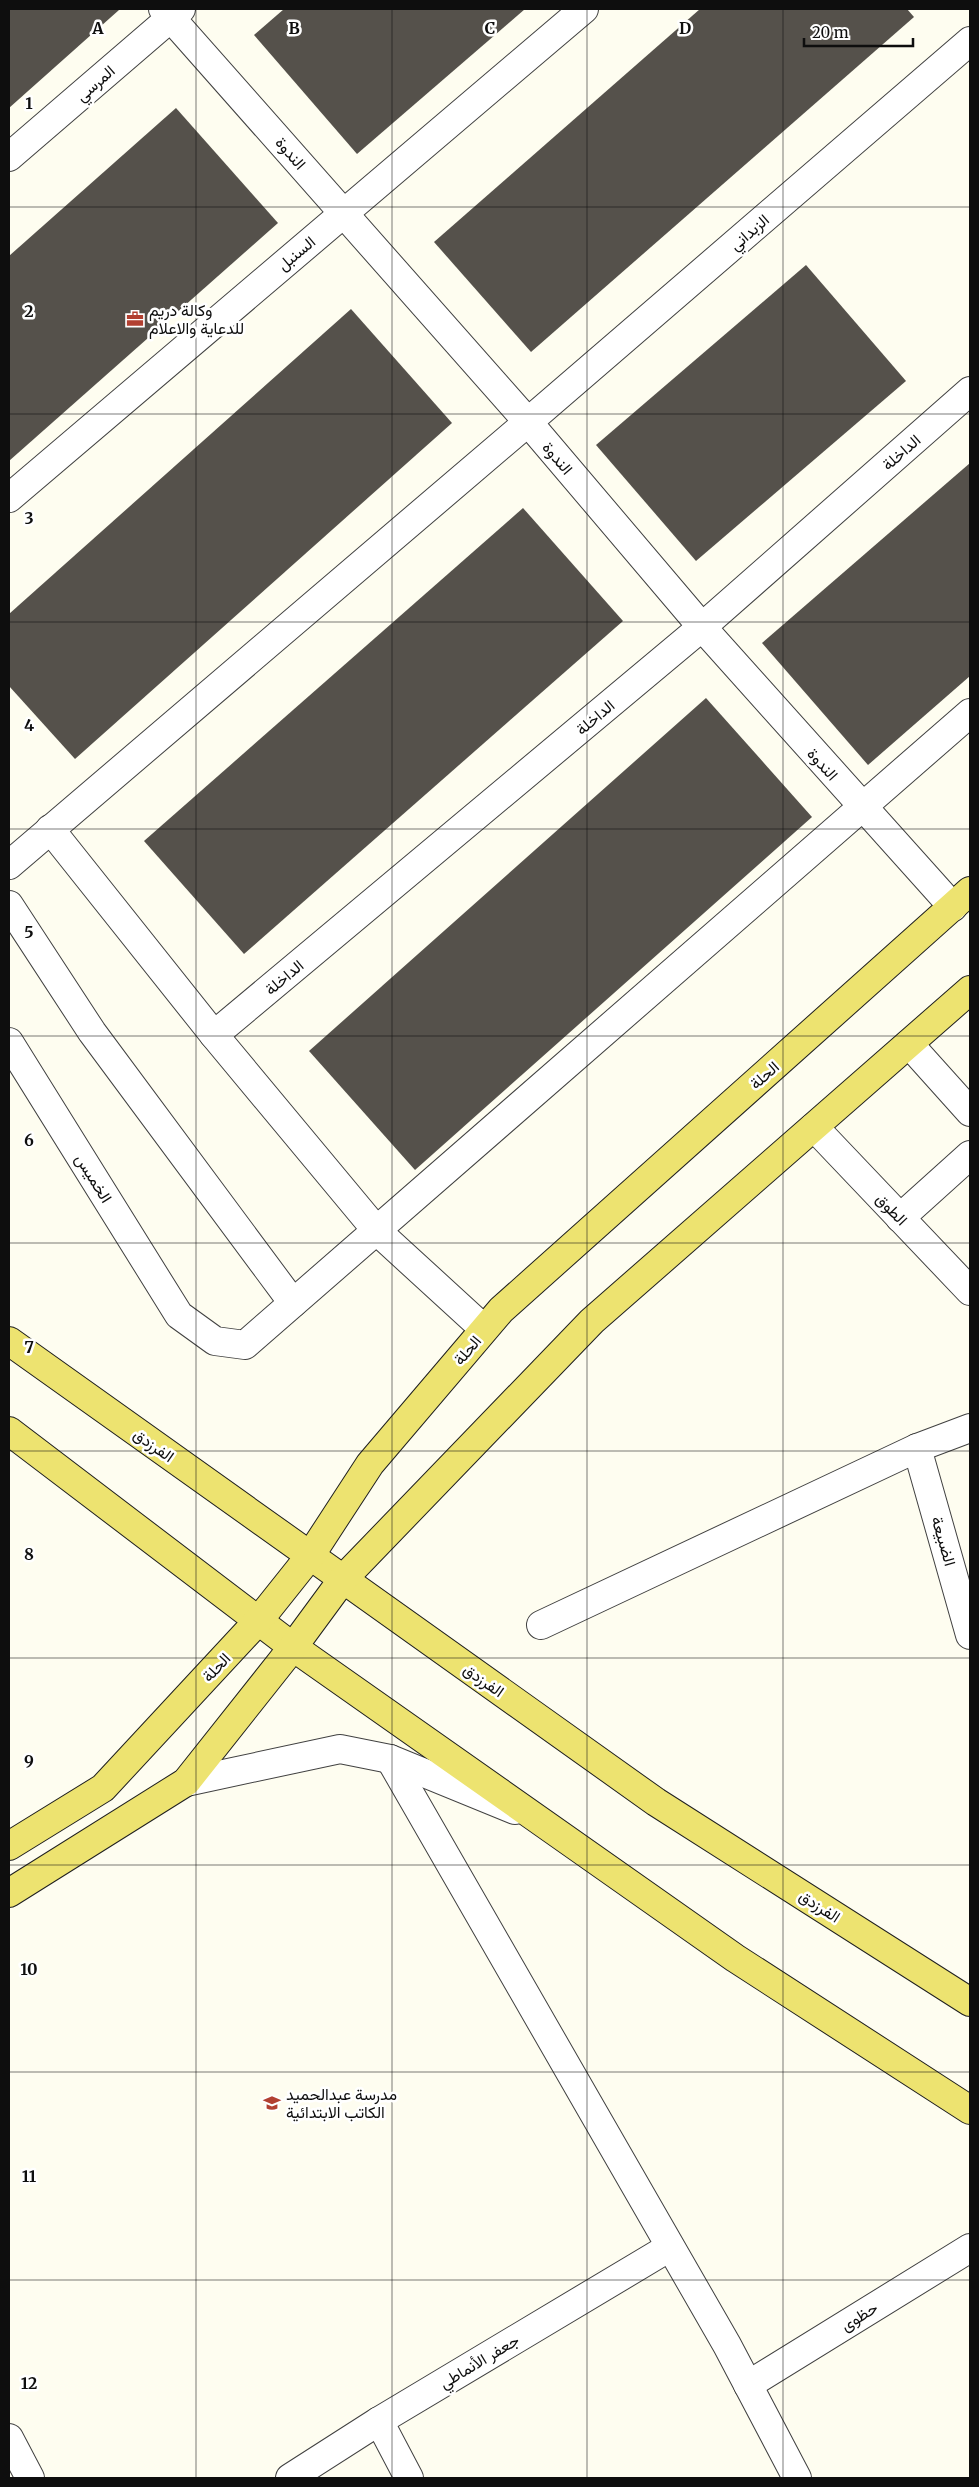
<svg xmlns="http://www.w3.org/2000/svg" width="979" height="2487" viewBox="0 0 979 2487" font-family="Merriweather,Vazirmatn,serif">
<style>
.building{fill:#55514b}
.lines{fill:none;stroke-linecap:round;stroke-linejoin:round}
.minor-casing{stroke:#414141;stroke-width:30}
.major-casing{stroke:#1f1f1f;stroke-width:30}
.minor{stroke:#fff;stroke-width:28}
.major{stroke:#ede370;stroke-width:28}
.grid{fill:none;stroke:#0e0e0e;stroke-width:1;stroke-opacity:0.55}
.labels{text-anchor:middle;stroke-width:5;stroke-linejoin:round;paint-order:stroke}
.street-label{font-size:16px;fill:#0e0e0e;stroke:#fff}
.poi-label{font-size:16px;fill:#0e0e0e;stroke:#fff;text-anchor:start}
.grid-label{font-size:16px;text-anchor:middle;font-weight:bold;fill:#0e0e0e;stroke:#fff;stroke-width:5;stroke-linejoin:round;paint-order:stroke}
</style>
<rect width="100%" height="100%" fill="#fefdf0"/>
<g class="building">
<path d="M9,9H117L119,10L9,108Z"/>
<path d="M284,9H525L357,154L254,35Z"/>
<path d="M700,9H907L914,17L531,352L434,242Z"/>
<path d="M176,108L278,223L9,461V256Z"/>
<path d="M806,265L906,381L696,561L596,445Z"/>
<path d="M351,309L452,423L75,759L9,686V614Z"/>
<path d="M970,463V676L868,765L762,643Z"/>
<path d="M523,508L623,621L244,954L144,841Z"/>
<path d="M706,698L812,817L415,1170L309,1051Z"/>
</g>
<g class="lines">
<g class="minor-casing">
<g id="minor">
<path d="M163,9L528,422L702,627L953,907"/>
<path d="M9,157L181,9"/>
<path d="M9,498L584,9"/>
<path d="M50,829L214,1035L377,1231L484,1329"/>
<path d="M9,865L528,422L970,41"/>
<path d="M9,905L92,1032L293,1303"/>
<path d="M214,1035L702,627L970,391"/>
<path d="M9,1042L179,1315L215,1341L245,1345L970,713"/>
<path d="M909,1044L970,1112"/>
<path d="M814,1127L970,1291"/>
<path d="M900,1218L970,1155"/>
<path d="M917,1448L970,1635"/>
<path d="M541,1625L917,1448L970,1428"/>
<path d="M390,1759L727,2345L797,2478"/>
<path d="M186,1782L340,1749L390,1759L515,1810"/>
<path d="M748,2385L970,2248"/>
<path d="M379,2421L409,2478"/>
<path d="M9,2438L30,2478"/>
<path d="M290,2478L379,2421L670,2247"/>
</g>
</g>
<g class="major-casing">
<g id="major">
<path d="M9,1341L656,1802L970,2002"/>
<path d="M9,1431L293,1647L735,1958L970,2110"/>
<path d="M9,1846L103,1788L259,1620L310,1556L370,1464L501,1310L970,891"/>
<path d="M9,1893L186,1782L293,1647L343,1579L592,1321L970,990"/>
</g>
</g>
<use href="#minor" class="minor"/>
<use href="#major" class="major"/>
</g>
<path class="grid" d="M196,9V2478M392,9V2478M587,9V2478M783,9V2478M9,207H970M9,414H970M9,622H970M9,829H970M9,1036H970M9,1243H970M9,1451H970M9,1658H970M9,1865H970M9,2072H970M9,2280H970"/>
<defs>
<g id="office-bare" transform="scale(1.35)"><path d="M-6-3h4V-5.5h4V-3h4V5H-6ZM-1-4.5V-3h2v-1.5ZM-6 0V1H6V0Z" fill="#b24031" stroke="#fff" stroke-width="2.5" paint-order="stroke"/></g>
<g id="school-bare" transform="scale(1.35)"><path d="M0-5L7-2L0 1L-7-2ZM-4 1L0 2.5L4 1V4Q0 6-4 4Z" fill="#b24031" stroke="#fff" stroke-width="2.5" paint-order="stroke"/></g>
</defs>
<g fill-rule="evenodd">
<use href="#office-bare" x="135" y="319"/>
<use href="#school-bare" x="272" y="2103"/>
</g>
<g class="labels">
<g class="street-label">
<text transform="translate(95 83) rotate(-41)" y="6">المرسي</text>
<text transform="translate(291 153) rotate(49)" y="6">الندوة</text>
<text transform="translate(749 232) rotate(-41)" y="6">الزبداني</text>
<text transform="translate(296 253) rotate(-40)" y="6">السنبل</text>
<text transform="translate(901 452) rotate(-41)" y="6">الداخلة</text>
<text transform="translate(558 458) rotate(50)" y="6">الندوة</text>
<text transform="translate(595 717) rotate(-40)" y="6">الداخلة</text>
<text transform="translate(823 764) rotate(48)" y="6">الندوة</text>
<text transform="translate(284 977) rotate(-40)" y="6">الداخلة</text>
<text transform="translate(764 1075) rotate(-42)" y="6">الحلة</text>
<text transform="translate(94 1178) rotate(58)" y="6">الخميس</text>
<text transform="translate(892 1209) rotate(46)" y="6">الطوق</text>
<text transform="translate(467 1350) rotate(-50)" y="6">الحلة</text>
<text transform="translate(154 1445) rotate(35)" y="6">الفرزدق</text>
<text transform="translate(944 1541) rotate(74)" y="6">الضبيعة</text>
<text transform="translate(216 1667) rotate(-47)" y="6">الحلة</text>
<text transform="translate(484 1680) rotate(35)" y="6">الفرزدق</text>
<text transform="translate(820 1906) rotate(33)" y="6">الفرزدق</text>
<text transform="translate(859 2316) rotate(-32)" y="6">حظوى</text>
<text transform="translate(479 2361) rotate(-31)" y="6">جعفر الأنماطي</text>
</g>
<g class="poi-label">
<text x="149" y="316">وكالة دريم<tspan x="149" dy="18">للدعاية والاعلام</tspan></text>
<text x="286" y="2100">مدرسة عبدالحميد<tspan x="286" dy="18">الكاتب الابتدائية</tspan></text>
</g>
</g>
<g class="grid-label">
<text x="98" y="34">A</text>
<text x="294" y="34">B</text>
<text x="490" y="34">C</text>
<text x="685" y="34">D</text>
<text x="29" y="109">1</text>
<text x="29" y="317">2</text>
<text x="29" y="524">3</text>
<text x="29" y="731">4</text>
<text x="29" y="938">5</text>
<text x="29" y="1146">6</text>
<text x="29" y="1353">7</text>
<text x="29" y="1560">8</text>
<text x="29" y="1767">9</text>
<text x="29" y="1975">10</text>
<text x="29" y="2182">11</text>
<text x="29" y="2389">12</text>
</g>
<rect width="979" height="2487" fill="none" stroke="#0e0e0e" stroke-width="20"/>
<path d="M804 38v8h109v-8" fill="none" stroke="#0e0e0e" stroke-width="2.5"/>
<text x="812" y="38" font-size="15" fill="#0e0e0e" stroke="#ffffff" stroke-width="4" paint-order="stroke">20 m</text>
</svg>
